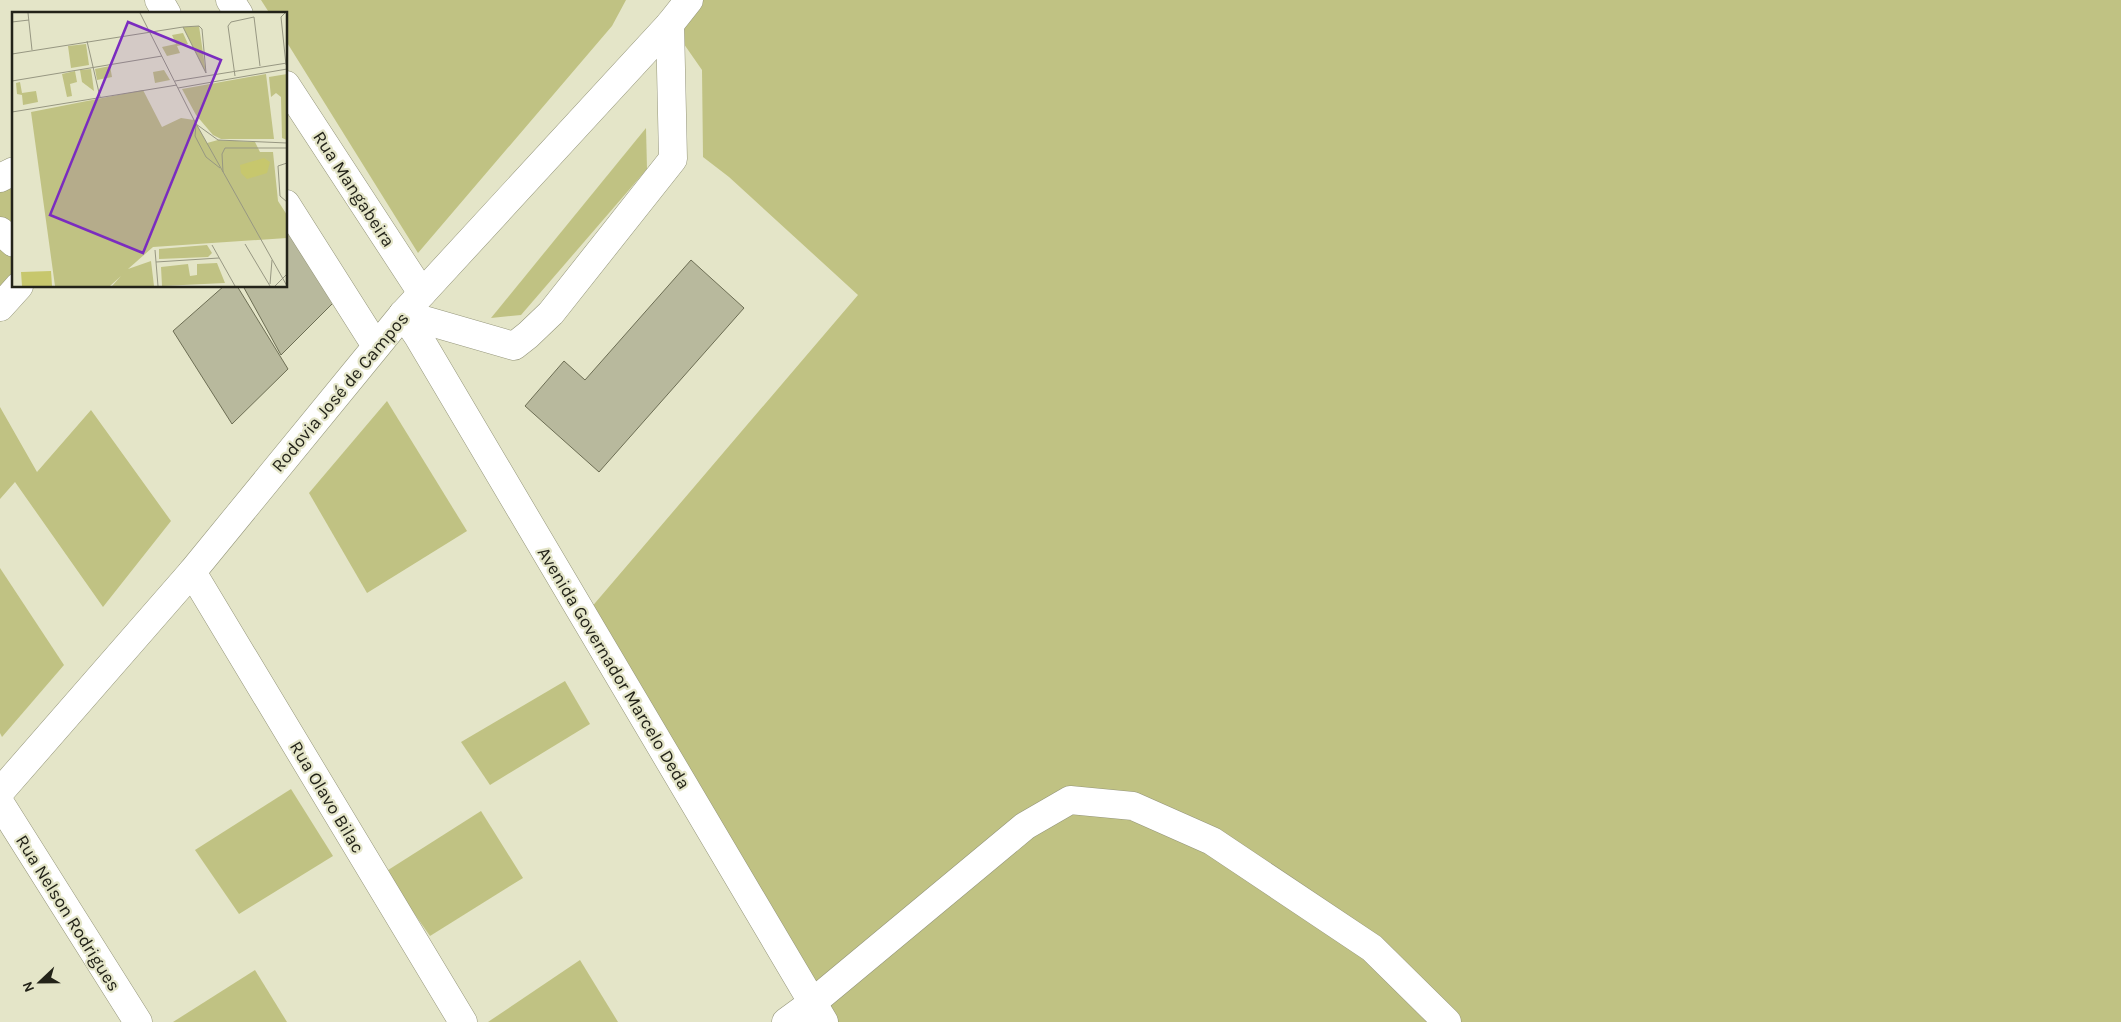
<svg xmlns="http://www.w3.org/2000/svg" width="2121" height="1022" viewBox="0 0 2121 1022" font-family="Karla,sans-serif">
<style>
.green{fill:#c0c283}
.building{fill:#b8b99d;stroke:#6d6e54}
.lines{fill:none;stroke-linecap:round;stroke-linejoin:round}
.minor-casing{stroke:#94957a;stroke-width:29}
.major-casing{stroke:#94957a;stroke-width:29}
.minor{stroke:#fff;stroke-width:28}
.major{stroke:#fff;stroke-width:28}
.labels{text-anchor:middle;stroke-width:4.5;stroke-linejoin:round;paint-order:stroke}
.street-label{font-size:18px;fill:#232319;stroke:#e4e5c8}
.inset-road{fill:none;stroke:#979782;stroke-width:1}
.view{fill:#7b2cbf;fill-opacity:0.15;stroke:#7b2cbf;stroke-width:2.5}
.inset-edge{fill:none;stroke:#232319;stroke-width:2.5}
</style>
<rect width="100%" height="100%" fill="#e4e5c8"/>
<g class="green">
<path d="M261,0H626L612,26L418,253L286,41V14H270Z"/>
<path d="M689,0H2121V1022H830L584,616L858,295L729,177L703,157L702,70L670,24Z"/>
<path d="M646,128L647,169L521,315L491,318Z"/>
<path d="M14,171V286L0,307V178Z"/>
<path d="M387,401L467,531L367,593L309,493Z"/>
<path d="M0,407L37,472L91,410L171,521L103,607L15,482L0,499Z"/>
<path d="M0,568L64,665L2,737L0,733Z"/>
<path d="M565,681L590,724L490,785L461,742Z"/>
<path d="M291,789L333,856L239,914L195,850Z"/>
<path d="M481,811L523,878L430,936L385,872Z"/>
<path d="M580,960L618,1022H488Z"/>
<path d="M255,970L287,1022H173Z"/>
</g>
<g class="building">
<path d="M286,221L336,300L281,355L243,286H286Z"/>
<path d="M691,260L744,308L599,472L525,406L564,361L585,380Z"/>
<path d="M224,286H237L288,369L232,424L173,331Z"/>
</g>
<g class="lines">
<g class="minor-casing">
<g id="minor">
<path d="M159,0L167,14"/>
<path d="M230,0L239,14"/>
<path d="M286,85L422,293"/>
<path d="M0,178L14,171"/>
<path d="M286,204L376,346"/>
<path d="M0,231L14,243"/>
<path d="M0,307L19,286"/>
<path d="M403,314L418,336L824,1022"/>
<path d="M403,314L514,346L528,335L551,313L673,159L670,24"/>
<path d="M192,572L463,1022"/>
<path d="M0,803L138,1022"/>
<path d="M786,1022L812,1003L1025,826L1070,800L1133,806L1212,841L1372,948L1447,1022"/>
</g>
</g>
<g class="major-casing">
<path id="major" d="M0,792L192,572L403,314L670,24L689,0"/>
</g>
<use href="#minor" class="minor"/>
<use href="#major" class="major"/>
</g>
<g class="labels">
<g class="street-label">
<text transform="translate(354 189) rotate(57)" y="6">Rua Mangabeira</text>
<text transform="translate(340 392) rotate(-50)" y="6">Rodovia José de Campos</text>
<text transform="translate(614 668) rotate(59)" y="6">Avenida Governador Marcelo Deda</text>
<text transform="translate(327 797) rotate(59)" y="6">Rua Olavo Bilac</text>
<text transform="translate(68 913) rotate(58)" y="6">Rua Nelson Rodrigues</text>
</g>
</g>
<g transform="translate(12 12)">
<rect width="275" height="275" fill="#e4e5c8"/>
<path d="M187,14L194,61L171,15ZM171,21L176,32L165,34L168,41L155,44L150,35L164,32L160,23ZM74,32L77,53L59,56L56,34ZM98,54L100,65L85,68L83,57ZM79,57L82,79L70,70L68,58ZM152,58L158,68L143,71L141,60ZM63,59L65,70L58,72L60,84L55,85L50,62ZM254,62L262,127H209L201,123L184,103L170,77ZM275,62V128L270,126L269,85L264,81L259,85L257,65ZM8,70L10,81L24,79L26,90L11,93L10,83L5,82L4,71ZM131,78L150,115L169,106L182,108L195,131L206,128L243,130L248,140H261L266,189L275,203V226L141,235L116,257L139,249L142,274H100L109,264L98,274H43L19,100ZM195,233L200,241L196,245L147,247V237ZM205,251L213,271L150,274L149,255L176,252L178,264L185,263V252Z" fill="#c0c283"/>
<path d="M252,146L258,150L255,161L235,167L229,161L228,153ZM39,259L40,274H10L9,260Z" fill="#c7c76d"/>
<path class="inset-road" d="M16,1L20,38M128,1L182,108L275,274M273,1L269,5L274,53M0,10L17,8M187,14L190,17L194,61L171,15ZM75,29L88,85M0,42L171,15M223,64L216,14L219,10L242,5L248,54M0,69L150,44M163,69L275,51M166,76L275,57M0,100L165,73M275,151L266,154L268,184L275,190M208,156L194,145L183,124L184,112L206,128L275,131M211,160L210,142L213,136H275M233,232L258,274M200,233L223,274M143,238L146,274M144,250L207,246M258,272L260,248M263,274L275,262"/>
<path class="view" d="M116,10L209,48L131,241L38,203Z"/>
<rect width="275" height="275" class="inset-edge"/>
</g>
<g transform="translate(40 982) rotate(248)" stroke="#e4e5c8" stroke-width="4" paint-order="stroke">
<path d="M0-4L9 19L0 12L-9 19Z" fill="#232319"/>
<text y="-8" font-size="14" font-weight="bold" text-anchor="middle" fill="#232319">N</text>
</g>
</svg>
